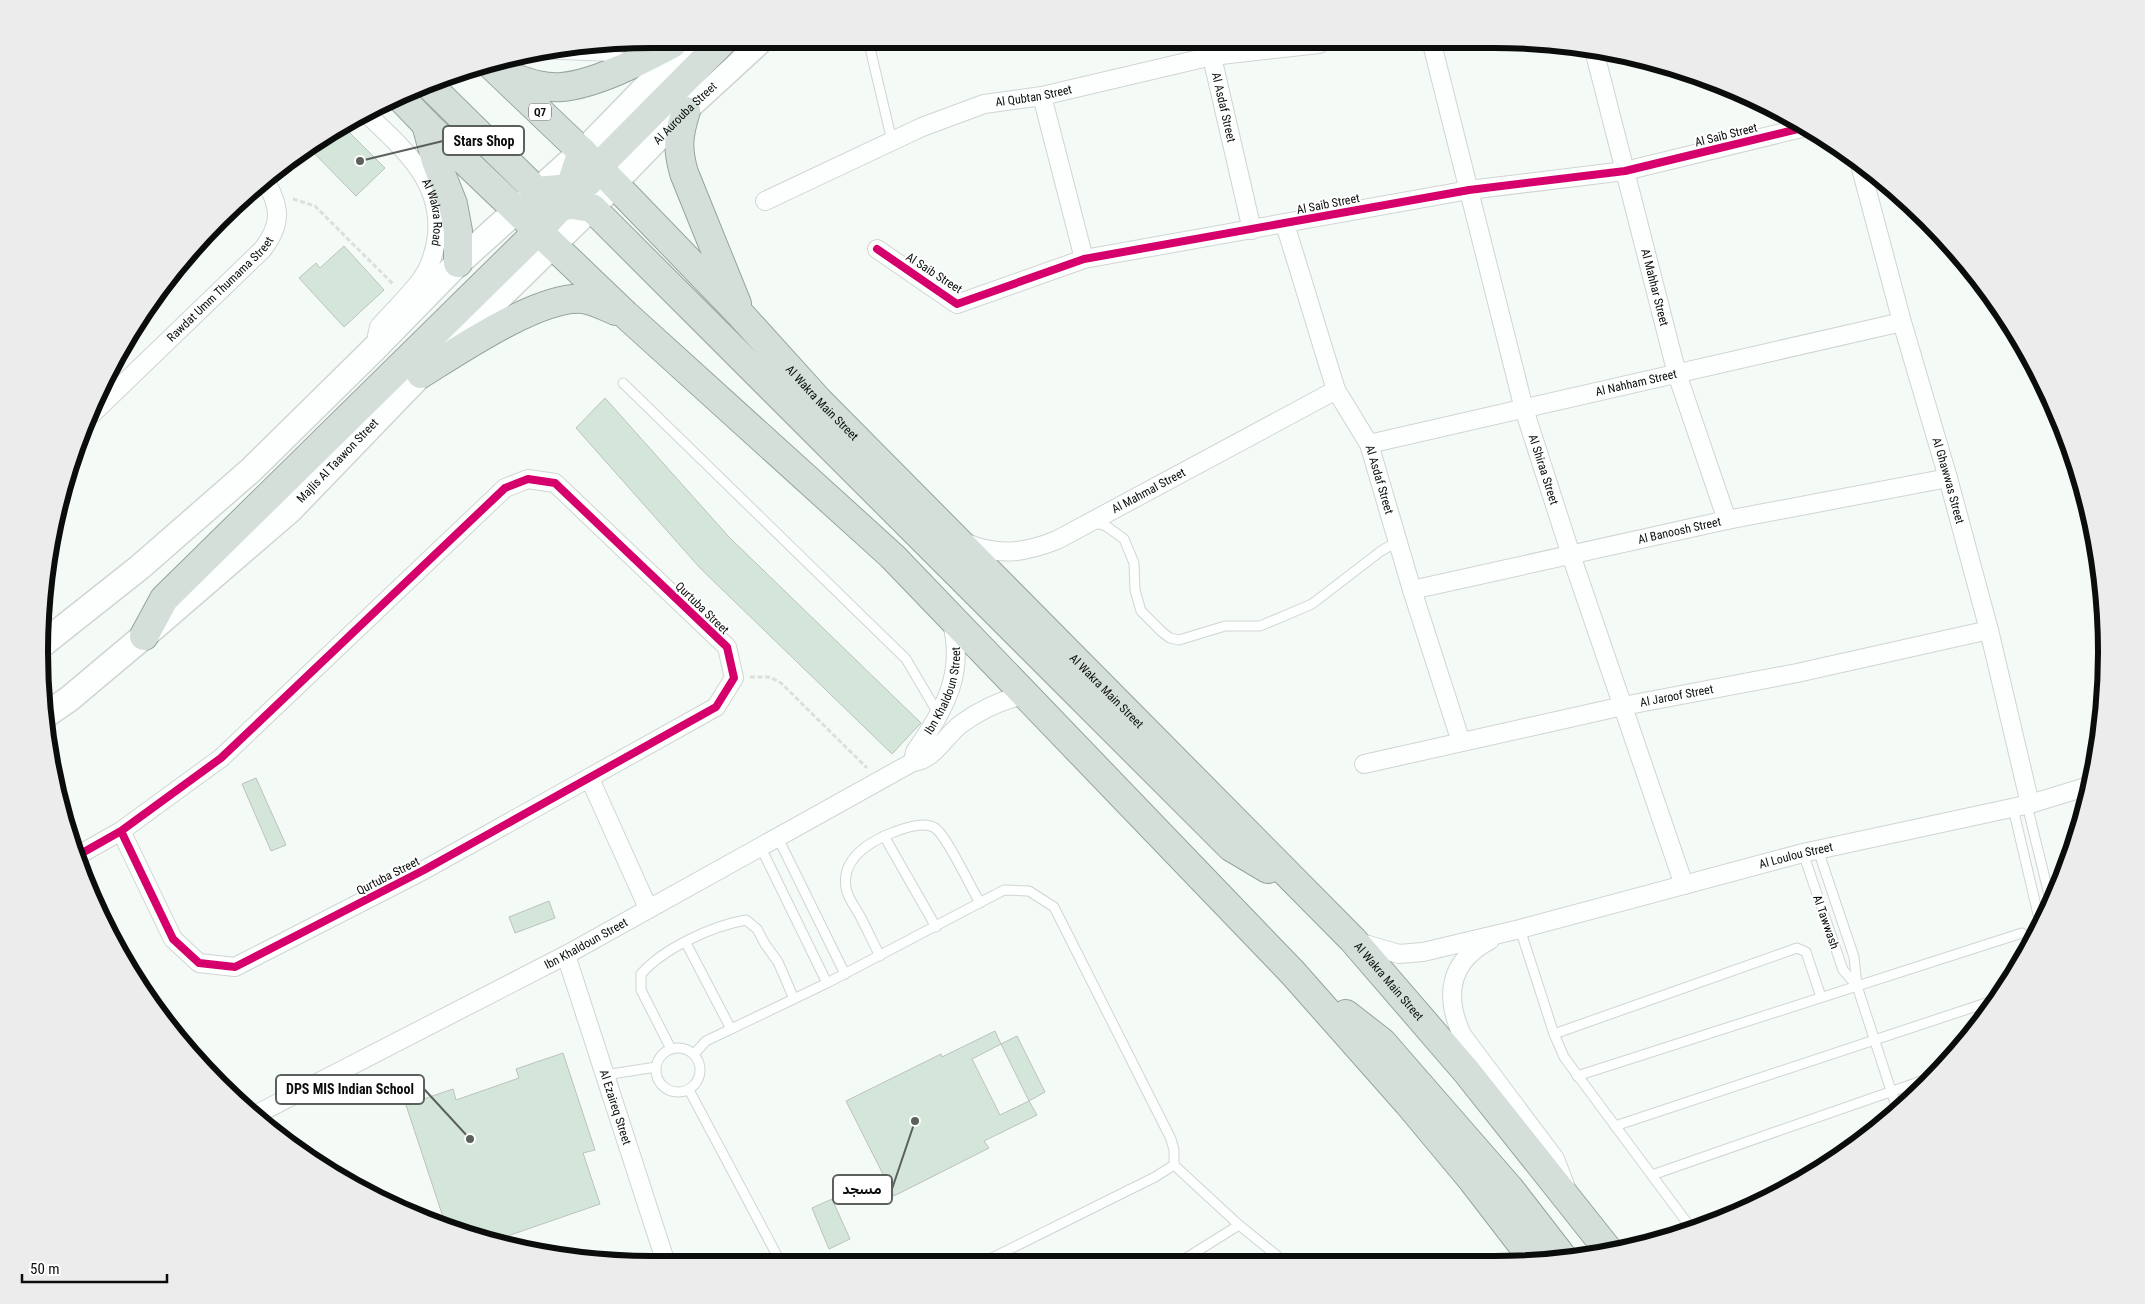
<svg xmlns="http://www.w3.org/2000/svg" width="2145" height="1304" viewBox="0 0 2145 1304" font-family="'Roboto Condensed','Noto Sans Arabic',sans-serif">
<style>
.building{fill:#d4e6d9;stroke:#bcc1bd}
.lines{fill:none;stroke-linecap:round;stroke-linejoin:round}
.service-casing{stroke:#d0d5d2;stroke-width:11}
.minor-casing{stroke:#d0d5d2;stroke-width:20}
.tertiary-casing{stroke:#d0d5d2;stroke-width:25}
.secondary-casing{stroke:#d0d5d2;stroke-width:28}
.trunk-casing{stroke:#95a59b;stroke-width:30}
.path{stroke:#dddfdd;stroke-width:3;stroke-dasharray:5 2.5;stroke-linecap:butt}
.service{stroke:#fdfefe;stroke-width:9}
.minor{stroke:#fdfefe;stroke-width:18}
.tertiary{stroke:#fdfefe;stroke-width:22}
.secondary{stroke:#fdfefe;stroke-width:25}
.trunk{stroke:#d4dfd9;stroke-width:28}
.cycleway-casing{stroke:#fff;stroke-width:11}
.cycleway{stroke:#d6006c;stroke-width:8}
.labels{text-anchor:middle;stroke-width:4;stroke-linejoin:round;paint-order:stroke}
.shield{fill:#fff;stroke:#545654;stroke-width:1}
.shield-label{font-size:11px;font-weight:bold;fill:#0a0d0b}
.street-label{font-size:12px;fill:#0a0d0b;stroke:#fff}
.rim{fill:none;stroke:#0a0d0b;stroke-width:6}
.leader{fill:none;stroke:#5c605d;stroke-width:2}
.callout-dot{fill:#5c605d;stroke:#fff;stroke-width:2}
.callout{fill:#fff;stroke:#5c605d;stroke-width:2}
.callout-label{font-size:14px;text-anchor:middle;font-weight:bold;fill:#0a0d0b}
</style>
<rect width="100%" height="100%" fill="#f4fbf6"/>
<g class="building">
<path d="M343,126L385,168L356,196L308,147Z"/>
<path d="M344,246L384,290L344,327L299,278L316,263L320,268Z"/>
<path d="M605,398L729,537L921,723L892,754L700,568L576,428Z"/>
<path d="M256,778L286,845L271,851L242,784Z"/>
<path d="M549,901L555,918L515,933L509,917Z"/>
<path d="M995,1031L1001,1044L972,1059L1000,1115L1029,1101L1037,1115L984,1141L989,1148L894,1196L846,1101L941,1054L942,1057Z"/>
<path d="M1017,1036L1045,1092L1029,1101L1001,1044Z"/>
<path d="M563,1053L595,1150L583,1153L600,1204L496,1240L446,1226L406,1105L453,1089L456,1100L519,1078L516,1069Z"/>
<path d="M832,1199L850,1239L829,1249L812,1208Z"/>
</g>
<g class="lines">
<g class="service-casing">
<g id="service">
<path d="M869,44L892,141"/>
<path d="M541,51L548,54L625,57"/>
<path d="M623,383L906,659L939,715"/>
<path d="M1091,522L1106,526L1124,539L1134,563L1135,590L1141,611L1162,632L1170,638L1179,640L1225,626H1260L1291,613L1312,604L1381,551L1398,541"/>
<path d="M2027,805L2051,903"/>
<path d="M2013,808L2041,927"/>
<path d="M884,836L936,927"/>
<path d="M778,838L845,974"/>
<path d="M761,848L827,983"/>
<path d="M1818,850L1854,957L1857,986L1898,1112"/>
<path d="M1803,853L1843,970L1857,986"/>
<path d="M1520,929L1554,1034L1564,1057L1691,1228"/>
<path d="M686,943L731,1029"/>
<path d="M880,956C874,945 869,933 863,922C858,910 848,900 846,888C841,858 871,841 894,832C905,828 924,821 935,828C947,836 971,888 980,903"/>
<path d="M1554,1034L1797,948L1806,952L1821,997"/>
<circle cx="678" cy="1070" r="22"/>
<path d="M671,1049L641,990V974C664,948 712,926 746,920L757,929L765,944L778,962L794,999"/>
<path d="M694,1054L706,1041L827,983L1004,890L1029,891L1054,907L1171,1139L1174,1150V1165L1155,1177L984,1262"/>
<path d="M605,1075L656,1067"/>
<path d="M1577,1076L2022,933"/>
<path d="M689,1090L780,1261"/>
<path d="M1615,1126L1995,1000"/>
<path d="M1174,1165L1239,1225L1286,1263"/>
<path d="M1652,1175L1930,1078"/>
<path d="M1690,1226L1752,1203"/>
<path d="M1183,1260L1239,1225"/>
</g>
</g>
<g class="minor-casing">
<g id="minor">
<path id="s1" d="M1209,44L1252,230"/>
<path id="s2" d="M1432,44L1524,409L1571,555L1684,885"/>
<path id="s3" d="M1594,50L1677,374L1727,520"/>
<path d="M1042,96L1084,259"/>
<path id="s4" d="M365,112C401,147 442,179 437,235C435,251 430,268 420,281C408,297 392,312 379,327L377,336"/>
<path id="s5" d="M1859,161L1902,322L1948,478L1989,630L2030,804"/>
<path id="s6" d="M765,201L922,127L984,104L1042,96L1212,56L1319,44"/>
<path id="s7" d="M1285,224L1336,390L1369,444L1412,590L1461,742"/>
<path d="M877,249L957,304L1084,259L1469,190L1625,171L1802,128"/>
<path id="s8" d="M92,414L263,249C283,222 280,206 264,178"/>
<path id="s9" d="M1369,444L1902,322"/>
<path id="s10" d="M964,542C998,557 1024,553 1057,540L1336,390"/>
<path id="s11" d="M1412,590L1727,520L1948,478"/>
<path id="s12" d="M913,762L915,752C945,708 966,674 951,619"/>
<path id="s13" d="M1364,764L1623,706L1797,673L1989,630"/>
<path d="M590,779L648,908"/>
<path d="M75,857L121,831L221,758L505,488L528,479L555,483L727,647L734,678L716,707L424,870L235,967L199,963L173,939L121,831"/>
<path d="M1490,940C1449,961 1444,996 1462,1035L1555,1159L1565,1185"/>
<path id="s14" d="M1358,942L1399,954L1423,952L1520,929L1803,853L2030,804L2089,786"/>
<path id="s15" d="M566,955L665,1260"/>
<path id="s16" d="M253,1116L566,955L913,762C934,760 945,736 961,724C981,709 1002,700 1027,694"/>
</g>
</g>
<g class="tertiary-casing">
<g id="tertiary">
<path d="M582,151L686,44"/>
<path id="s17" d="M614,185L686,111L759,44"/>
</g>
</g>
<g class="secondary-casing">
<g id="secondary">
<path d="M39,647L140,567L251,470L375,348L458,263L582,151"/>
<path id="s18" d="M43,717L69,699L144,636L290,510L421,374L614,185"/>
</g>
</g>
<g class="trunk-casing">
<g id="trunk">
<path id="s19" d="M489,63L598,167L741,315L818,400L1353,940L1466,1071L1609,1251"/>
<path d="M505,75C524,81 542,89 562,87C596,84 642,60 672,44"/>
<path d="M427,83L537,191L570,188"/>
<path d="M398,95L426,124L626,315L892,556L1293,973L1408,1103L1473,1181L1536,1263"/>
<path d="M686,111C678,136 677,148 684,173L737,304"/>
<path d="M426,124L436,161L453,204L458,231V263"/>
<path d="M588,182L598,167L720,44"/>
<path d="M516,210L572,205L592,208L1231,847L1268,869"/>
<path d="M421,374C458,351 540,295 583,299C593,300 606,307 616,311"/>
<path d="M144,636L164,599L538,231L561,206L570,188L582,151"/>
<path d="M1346,1014L1382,1042L1510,1189L1564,1259"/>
</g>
</g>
<g class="path">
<path d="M293,199L315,206L394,285"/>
<path d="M750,677H770L781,683L867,768"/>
</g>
<use href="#service" class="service"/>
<use href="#minor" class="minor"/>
<use href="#tertiary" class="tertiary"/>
<use href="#secondary" class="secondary"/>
<use href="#trunk" class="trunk"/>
<g class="cycleway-casing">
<g id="cycleway">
<path d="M877,249L957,304L1084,259L1469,190L1625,171L1802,128"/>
<path d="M75,857L121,831L221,758L505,488L528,479L555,483L727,647L734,678L716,707L424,870L235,967L199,963L173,939L121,831"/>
</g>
</g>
<use href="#cycleway" class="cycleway"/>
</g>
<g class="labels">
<rect class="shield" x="529" y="103.5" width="22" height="17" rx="4"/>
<g class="shield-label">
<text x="540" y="116">Q7</text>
</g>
<g class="street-label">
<text dy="4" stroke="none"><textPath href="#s6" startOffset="290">Al Qubtan Street</textPath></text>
<text dy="4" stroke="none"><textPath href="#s1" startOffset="65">Al Asdaf Street</textPath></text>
<text dy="4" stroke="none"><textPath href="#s17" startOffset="101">Al Aurouba Street</textPath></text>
<text transform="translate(1726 135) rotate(-14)" y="4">Al Saib Street</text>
<text transform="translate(1328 204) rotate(-11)" y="4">Al Saib Street</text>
<text dy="4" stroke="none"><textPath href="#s4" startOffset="125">Al Wakra Road</textPath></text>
<text transform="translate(934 273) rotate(33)" y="4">Al Saib Street</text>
<text dy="4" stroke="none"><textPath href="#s3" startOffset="245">Al Mahhar Street</textPath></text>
<text dy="4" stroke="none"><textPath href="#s8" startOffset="179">Rawdat Umm Thumama Street</textPath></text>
<text dy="4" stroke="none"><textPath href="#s9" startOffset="274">Al Nahham Street</textPath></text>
<text dy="4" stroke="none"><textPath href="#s19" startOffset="476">Al Wakra Main Street</textPath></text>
<text dy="4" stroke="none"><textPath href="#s18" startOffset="391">Majlis Al Taawon Street</textPath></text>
<text dy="4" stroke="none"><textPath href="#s2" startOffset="440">Al Shiraa Street</textPath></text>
<text dy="4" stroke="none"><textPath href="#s7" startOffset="274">Al Asdaf Street</textPath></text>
<text dy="4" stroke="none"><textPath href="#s5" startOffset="332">Al Ghawwas Street</textPath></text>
<text dy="4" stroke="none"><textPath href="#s10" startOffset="200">Al Mahmal Street</textPath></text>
<text dy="4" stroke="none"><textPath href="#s11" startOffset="274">Al Banoosh Street</textPath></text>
<text transform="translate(702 608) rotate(44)" y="4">Qurtuba Street</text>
<text dy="4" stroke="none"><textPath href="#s12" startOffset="79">Ibn Khaldoun Street</textPath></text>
<text dy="4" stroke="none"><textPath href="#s19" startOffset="881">Al Wakra Main Street</textPath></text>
<text dy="4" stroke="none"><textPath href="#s13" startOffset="320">Al Jaroof Street</textPath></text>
<text dy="4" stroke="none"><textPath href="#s14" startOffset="452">Al Loulou Street</textPath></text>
<text transform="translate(388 876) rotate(-27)" y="4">Qurtuba Street</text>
<text transform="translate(1826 922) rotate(71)" y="4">Al Tawwash</text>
<text dy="4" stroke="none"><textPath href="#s16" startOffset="375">Ibn Khaldoun Street</textPath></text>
<text dy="4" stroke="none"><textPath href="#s19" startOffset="1286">Al Wakra Main Street</textPath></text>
<text dy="4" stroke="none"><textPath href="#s15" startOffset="160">Al Ezaireq Street</textPath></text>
</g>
</g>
<path d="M0 0H2145V1304H0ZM652 48H1494A604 604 0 0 1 2098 652V652A604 604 0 0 1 1494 1256H652A604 604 0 0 1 48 652V652A604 604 0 0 1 652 48Z" fill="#ebeceb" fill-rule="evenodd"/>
<path class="rim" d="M652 48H1494A604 604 0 0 1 2098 652V652A604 604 0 0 1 1494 1256H652A604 604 0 0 1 48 652V652A604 604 0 0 1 652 48Z"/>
<path class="leader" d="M360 161L443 141M470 1139L424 1089M915 1121L892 1189"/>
<g class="callout-dot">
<circle cx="360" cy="161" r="5"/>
<circle cx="470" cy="1139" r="5"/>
<circle cx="915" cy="1121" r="5"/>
</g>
<g class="callout">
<rect x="443" y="126" width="81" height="29" rx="5"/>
<rect x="276" y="1075" width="148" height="29" rx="5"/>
<rect x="833" y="1175" width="59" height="29" rx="5"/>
</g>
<g class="callout-label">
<text x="484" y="146">Stars Shop</text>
<text x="350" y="1094">DPS MIS Indian School</text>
<text x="862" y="1194">مسجد</text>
</g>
<path d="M22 1274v8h145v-8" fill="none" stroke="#0a0d0b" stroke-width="2.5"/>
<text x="30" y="1274" font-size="15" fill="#0a0d0b" stroke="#ffffff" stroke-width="4" paint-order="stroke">50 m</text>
</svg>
